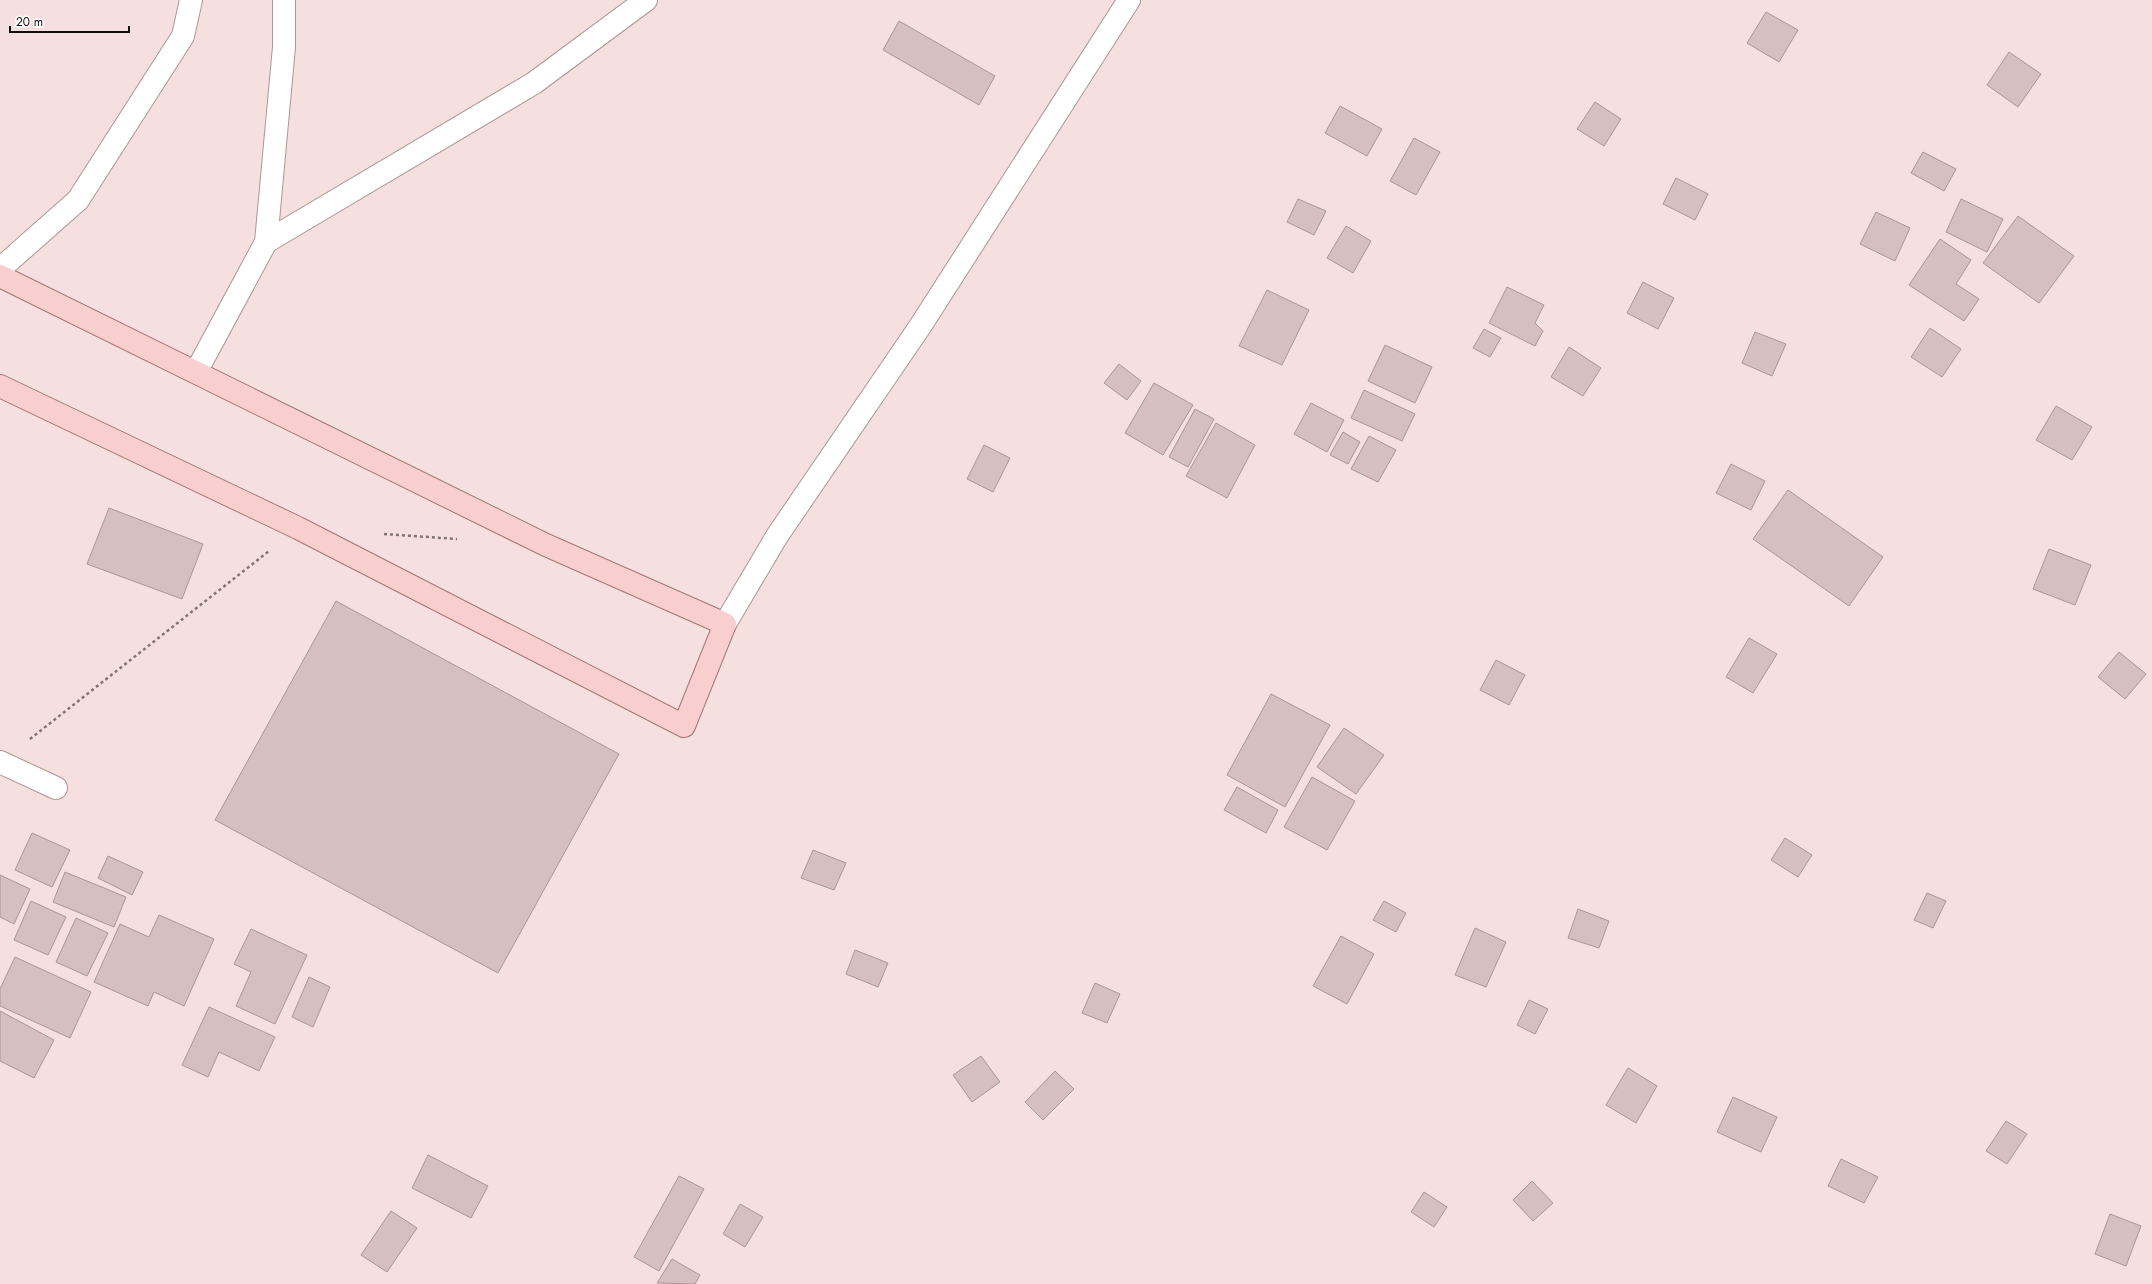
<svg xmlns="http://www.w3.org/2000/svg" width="2152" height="1284" viewBox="0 0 2152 1284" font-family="Jost,sans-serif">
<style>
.building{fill:#d5bfbf;stroke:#aa9695}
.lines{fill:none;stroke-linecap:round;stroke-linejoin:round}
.minor-casing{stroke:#aa9695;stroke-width:24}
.major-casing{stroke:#a47674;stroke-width:24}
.path{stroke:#827473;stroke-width:2.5;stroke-dasharray:3 3;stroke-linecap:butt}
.minor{stroke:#fff;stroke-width:22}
.major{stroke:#f8cfce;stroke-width:22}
</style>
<rect width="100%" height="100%" fill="#f5e0df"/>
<g class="building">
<path d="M1766,12L1798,30L1779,62L1747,43Z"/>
<path d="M899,21L995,76L979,105L883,50Z"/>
<path d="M2009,52L2041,74L2018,107L1987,85Z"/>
<path d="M1595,102L1621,119L1604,146L1577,129Z"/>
<path d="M1340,106L1382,129L1367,156L1325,133Z"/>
<path d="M1414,138L1440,152L1416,195L1390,181Z"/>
<path d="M1923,152L1956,169L1944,191L1911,173Z"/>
<path d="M1676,178L1708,194L1695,220L1663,204Z"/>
<path d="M1298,199L1326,211L1314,235L1287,222Z"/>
<path d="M1961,199L2003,219L1987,252L1946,232Z"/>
<path d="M1876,212L1910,228L1895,261L1860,244Z"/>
<path d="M2018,216L2074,256L2039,303L1983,263Z"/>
<path d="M1346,226L1371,241L1353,273L1327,258Z"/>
<path d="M1940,239L1971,260L1956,284L1979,299L1964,321L1909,285Z"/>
<path d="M1643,282L1674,298L1658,329L1627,313Z"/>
<path d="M1507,287L1544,305L1535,323L1543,331L1535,346L1489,323Z"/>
<path d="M1267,290L1309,310L1282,365L1239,346Z"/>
<path d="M1930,328L1961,349L1942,377L1911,357Z"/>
<path d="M1484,329L1501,338L1490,357L1473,348Z"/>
<path d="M1755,332L1786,344L1772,376L1742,363Z"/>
<path d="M1385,345L1432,367L1415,403L1368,381Z"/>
<path d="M1569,347L1601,368L1583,396L1551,377Z"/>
<path d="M1119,364L1141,381L1127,400L1104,383Z"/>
<path d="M1154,383L1193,405L1163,455L1125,433Z"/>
<path d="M1364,390L1415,414L1402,441L1351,418Z"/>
<path d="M1311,403L1344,420L1327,452L1294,434Z"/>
<path d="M2056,406L2092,427L2072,460L2036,440Z"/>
<path d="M1195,409L1214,419L1188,467L1169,457Z"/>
<path d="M1216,423L1255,445L1227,498L1186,476Z"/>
<path d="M1343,432L1360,442L1348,464L1330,455Z"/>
<path d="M1369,436L1396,450L1378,482L1351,469Z"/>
<path d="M984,445L1010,458L993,492L967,479Z"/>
<path d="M1731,464L1765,481L1751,510L1716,493Z"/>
<path d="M1788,490L1883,557L1849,606L1753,539Z"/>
<path d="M109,508L203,544L182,599L87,564Z"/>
<path d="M2049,549L2091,565L2075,605L2033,589Z"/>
<path d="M336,601L619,754L498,973L215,820Z"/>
<path d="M1749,638L1777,654L1753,693L1726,677Z"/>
<path d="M2119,652L2146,674L2125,699L2098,677Z"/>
<path d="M1496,660L1525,675L1509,705L1480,690Z"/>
<path d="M1271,694L1330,725L1285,807L1227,775Z"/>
<path d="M1344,728L1384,755L1356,794L1317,767Z"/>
<path d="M1312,777L1355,801L1327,850L1284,827Z"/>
<path d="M1237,787L1278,810L1266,833L1224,810Z"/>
<path d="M32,833L70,850L52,887L15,870Z"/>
<path d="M1785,838L1812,855L1798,877L1771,860Z"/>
<path d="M813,850L846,863L834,890L801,878Z"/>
<path d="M108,856L143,872L132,895L98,878Z"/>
<path d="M65,872L126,897L114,927L53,902Z"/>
<path d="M0,875L30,889L14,924L0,917Z"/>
<path d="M1927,893L1946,901L1933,928L1914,920Z"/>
<path d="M31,901L66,917L48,955L14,940Z"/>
<path d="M1384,901L1406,913L1396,932L1373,920Z"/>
<path d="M1578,909L1609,921L1599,948L1568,938Z"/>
<path d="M159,915L214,939L184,1006L154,992L148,1006L94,982L120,924L149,937Z"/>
<path d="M76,918L108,933L87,976L56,962Z"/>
<path d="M1475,928L1506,942L1486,987L1455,975Z"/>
<path d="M251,929L307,955L275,1024L236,1006L251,972L234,964Z"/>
<path d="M1341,936L1374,954L1347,1004L1313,986Z"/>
<path d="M855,950L888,963L878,987L846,974Z"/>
<path d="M15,957L91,992L70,1038L0,1006V989Z"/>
<path d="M309,977L330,987L313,1027L292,1017Z"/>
<path d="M1095,983L1120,994L1107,1023L1082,1013Z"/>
<path d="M1529,1000L1548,1009L1535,1034L1517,1025Z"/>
<path d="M209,1007L275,1037L259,1071L219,1052L208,1077L182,1065Z"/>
<path d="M0,1011L54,1040L34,1078L0,1061Z"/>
<path d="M981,1056L1000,1082L972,1102L953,1075Z"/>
<path d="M1628,1068L1657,1086L1636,1123L1606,1105Z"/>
<path d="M1055,1071L1074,1089L1043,1120L1025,1102Z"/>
<path d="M1733,1097L1777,1117L1761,1152L1717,1132Z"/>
<path d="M2006,1121L2027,1134L2007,1164L1986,1151Z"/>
<path d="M428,1155L488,1186L471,1218L412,1188Z"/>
<path d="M1841,1159L1878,1177L1864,1203L1828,1186Z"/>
<path d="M679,1176L704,1189L659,1271L634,1257Z"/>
<path d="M1532,1181L1553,1203L1533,1221L1513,1200Z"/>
<path d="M1424,1192L1447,1207L1434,1227L1411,1212Z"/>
<path d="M740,1204L763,1217L745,1247L723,1234Z"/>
<path d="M391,1211L417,1228L387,1272L361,1255Z"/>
<path d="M2110,1214L2141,1226L2126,1266L2095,1254Z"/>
<path d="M672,1259L700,1275L695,1284L657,1283Z"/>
</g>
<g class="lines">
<g class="minor-casing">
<g id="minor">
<path d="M266,242L534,83L646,0"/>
<path d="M0,269L78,200L183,36L191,0"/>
<path d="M196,372L266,242L284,47V0"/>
<path d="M725,624L777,536L921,325L1129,0"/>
<path d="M0,762L56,788"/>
</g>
</g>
<g class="major-casing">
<path id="major" d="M0,276L546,545L725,624L684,726L298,528L0,386"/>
</g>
<g class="path">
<path d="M384,534L457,539"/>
<path d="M30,739L269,551"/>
</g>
<use href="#minor" class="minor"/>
<use href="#major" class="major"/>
</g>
<path d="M10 26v6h119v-6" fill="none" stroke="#120b0b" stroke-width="2"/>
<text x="16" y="26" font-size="12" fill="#120b0b" stroke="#ffffff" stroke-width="3" paint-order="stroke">20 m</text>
</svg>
